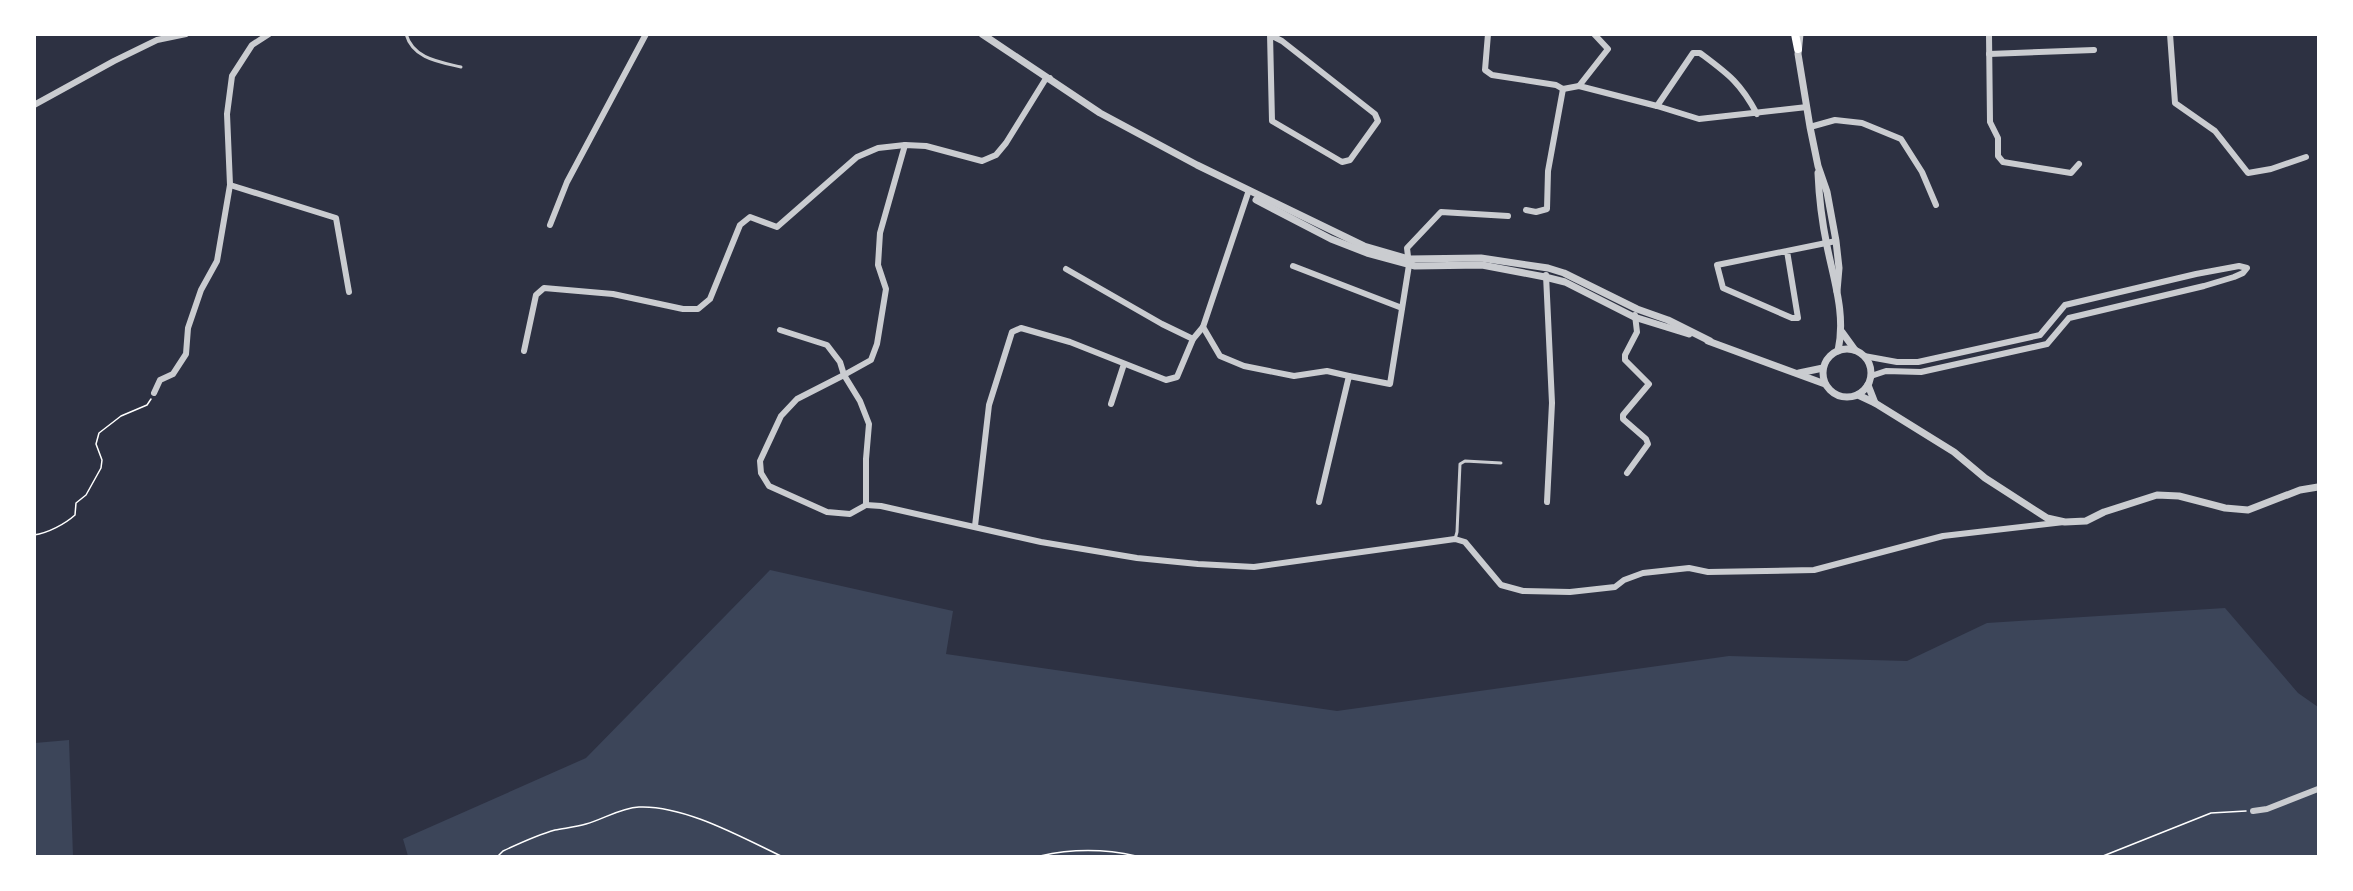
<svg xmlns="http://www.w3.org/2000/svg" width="2353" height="891" viewBox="0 0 2353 891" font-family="Helvetica,sans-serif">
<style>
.green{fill:#3c4559}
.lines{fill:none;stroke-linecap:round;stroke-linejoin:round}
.path{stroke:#fff;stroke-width:1.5}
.service{stroke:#caccd0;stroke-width:3}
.minor{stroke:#caccd0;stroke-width:6}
.tertiary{stroke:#caccd0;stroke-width:7}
.secondary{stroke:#fff;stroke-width:8}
</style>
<rect width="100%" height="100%" fill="#2d3142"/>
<g class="green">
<path d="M770,570L953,611L946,654L1337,711L1729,656L1907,661L1987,623L2225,608L2298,693L2318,707V856H408L403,839L586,758Z"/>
<path d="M69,740L73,856H35V743Z"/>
</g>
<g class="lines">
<g class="path">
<path d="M34,535C48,533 65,524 75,515L76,503L86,495L101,468L102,460L96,444L99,433L121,416L147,405L151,399"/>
<path d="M498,856L503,851C520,843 537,835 555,830C565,828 576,827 586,824C604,819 620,808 639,807C684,805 741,837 781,856"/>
<path d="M1040,856C1071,849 1105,849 1136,856"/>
<path d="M2103,856L2211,813L2246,811"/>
</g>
<g class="service">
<path d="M406,34C413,59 440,62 461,67"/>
<path d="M1455,539L1457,532L1460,464L1465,461L1501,463"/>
</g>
<g class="minor">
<path d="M1270,34L1272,121L1342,162L1350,160L1378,121L1375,114L1282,41L1270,35"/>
<path d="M1488,34L1485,70L1492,75L1556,85L1563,89L1579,86L1608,49L1594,34"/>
<path d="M1989,34L1990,122L1998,138V156L2003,162L2071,173L2079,164"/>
<path d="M2170,34L2175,103L2215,131L2248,173L2271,169L2306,157"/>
<path d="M1989,54L2094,50"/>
<path d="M1579,86L1657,106"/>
<path d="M34,105L114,61L157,40L186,34"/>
<path d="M1757,114C1740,82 1728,74 1700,53H1693L1657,106L1699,119L1807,107"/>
<path d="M1810,127L1835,120L1862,123L1901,139L1922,172L1936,205"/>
<path d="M230,185L336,218L349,292"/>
<path d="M1526,210L1536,212L1547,209L1548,171L1563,89"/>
<path d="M550,225L567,182L646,34"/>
<path d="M1787,251L1798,318H1792L1723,288L1717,265L1836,241"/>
<path d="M1293,266L1402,308"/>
<path d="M1066,269L1162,324L1193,339"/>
<path d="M1546,275L1552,403L1547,502"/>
<path d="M1203,327L1220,356L1244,366L1294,376L1327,371L1349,376"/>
<path d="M780,330L827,345L840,362L844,375L871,360L877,344L886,289L878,265L880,233L905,145"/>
<path d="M524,351L536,295L544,288L613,294L683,309H698L710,299L740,225L750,217L777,227L857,157L878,148L905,145L926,146L982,161L996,155L1006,143L1045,80L1050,78"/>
<path d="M1864,356L1897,362H1918L2040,335L2065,305L2196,274L2239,266L2247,268L2243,273L2234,277L2204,286L2069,318L2047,344L1921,372L1886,371L1871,376"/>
<path d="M844,375L860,401L869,424L866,459V505L850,514L827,512L769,486L761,473L760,461L781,416L797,399Z"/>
<path d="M154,393L160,380L173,374L186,354L188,328L201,290L217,261L230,185L227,114L232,76L252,45L269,34"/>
<path d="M1111,404L1124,364"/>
<path d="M1627,473L1648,444L1646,439L1623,419V415L1649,384L1625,360V355L1637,332L1635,315"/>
<path d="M1319,502L1349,376L1390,384L1409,265L1407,248L1441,212L1508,216"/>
<path d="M866,505L881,506L1041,542L1137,558L1198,564L1254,567L1455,539L1465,542L1501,585L1523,591L1570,592L1615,587L1624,580L1643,573L1689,568L1708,572L1814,570L1943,536L2064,522"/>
<path d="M975,526L989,405L1012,332L1021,328L1070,342L1166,380L1177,377L1193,339L1203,327L1249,190"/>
<path d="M2253,811L2267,809L2318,789"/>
</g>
<g class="tertiary">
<path d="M982,34L1100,113L1197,165L1364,246L1409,259L1481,258L1548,268L1564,273L1637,309L1668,320L1710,341"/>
<path d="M1800,34L1798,54L1810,127L1818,166L1827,192L1836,241L1839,268L1837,291"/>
<path d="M1818,173C1819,197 1822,222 1827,246C1834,281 1846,315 1838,351"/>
<path d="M1256,200L1331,239L1367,253L1415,266L1482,265L1545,277L1565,282L1634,317L1689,334"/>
<path d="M1842,332L1855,350"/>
<path d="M1708,341L1825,384"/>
<circle cx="1847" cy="373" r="24"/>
<path d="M1799,373L1823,368"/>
<path d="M1868,385L1875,403"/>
<path d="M1858,395L1875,403L1954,452L1985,478L2047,518L2065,522L2086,521L2104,512L2157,495L2179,496L2225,508L2248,510L2300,490L2318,487"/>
</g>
<path class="secondary" d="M1795,34L1798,49"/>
</g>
<rect width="2353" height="891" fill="none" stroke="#ffffff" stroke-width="72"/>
</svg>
